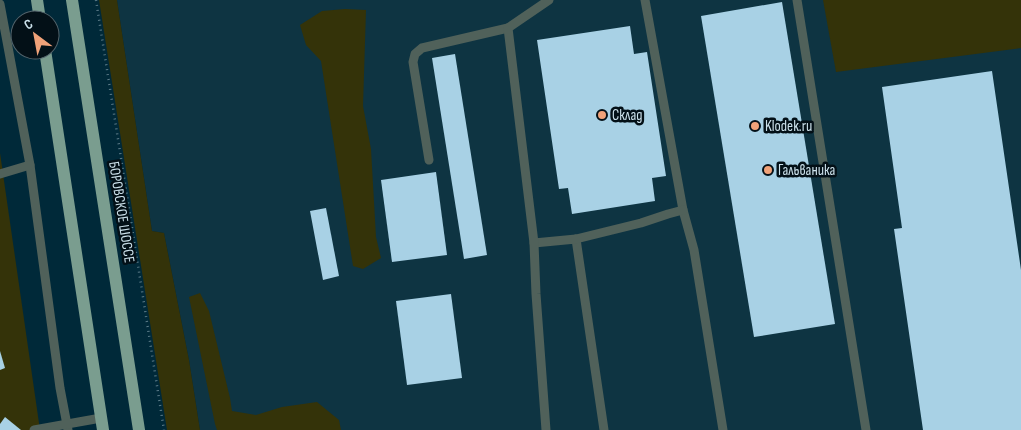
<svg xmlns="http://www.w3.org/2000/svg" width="1021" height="430" viewBox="0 0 1021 430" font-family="'Sofia Sans Condensed',sans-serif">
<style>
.built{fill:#0e3442}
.green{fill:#343309}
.building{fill:#a8d1e5}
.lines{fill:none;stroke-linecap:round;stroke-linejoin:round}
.path{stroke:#5b7b88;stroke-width:2.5;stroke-dasharray:1 4;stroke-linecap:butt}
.lane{stroke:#50615a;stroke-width:9}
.primary{stroke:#7a9d8f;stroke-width:12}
.poi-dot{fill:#f0a279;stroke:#031017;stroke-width:2}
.labels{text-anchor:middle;stroke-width:5;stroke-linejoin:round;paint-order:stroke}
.poi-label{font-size:15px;fill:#cce1eb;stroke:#031017;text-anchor:start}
.street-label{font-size:15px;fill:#cce1eb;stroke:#031017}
</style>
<rect width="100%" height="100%" fill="#002939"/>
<path class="built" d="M117,0H1021V430H200L189,360L164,233L152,231Z"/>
<g class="green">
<path d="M99,0H117L152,231L164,233L189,360L200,430H167Z"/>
<path d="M823,0H1021V48L836,72Z"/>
<path d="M345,9L366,10L363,106L371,149L376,237L381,258L363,269L353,266L321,61L306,45L300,25L322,11Z"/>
<path d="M0,153L40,430H0Z"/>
<path d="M200,293L209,311L230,398L232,411L256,415L282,407L317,402L339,420L341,430H217L215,424L189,297Z"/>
</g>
<g class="building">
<path d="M782,2L835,324L754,337L701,16Z"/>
<path d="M630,26L634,54L647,52L666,176L652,178L655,201L572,214L568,188L559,189L537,40Z"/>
<path d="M455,54L487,255L464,259L432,58Z"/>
<path d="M992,71L1021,270V430H923L894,229L902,228L882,87Z"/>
<path d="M436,172L447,255L392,262L381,180Z"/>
<path d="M326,208L339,276L323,280L310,211Z"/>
<path d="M451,294L462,378L407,385L396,301Z"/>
<path d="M0,351L5,368L0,370Z"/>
<path d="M5,417L21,430H0V424Z"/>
</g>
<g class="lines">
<path class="path" d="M96,0L164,430"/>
<g class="lane">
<path d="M645,0L683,210L694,250L723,430"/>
<path d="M797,0L866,430"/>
<path d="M0,4L30,165L60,388L68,430"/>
<path d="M429,160L413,62L415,54L422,48L508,28"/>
<path d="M0,174L30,165"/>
<path d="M576,239L604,430"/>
<path d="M534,243L576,239L641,223L668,214L683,210"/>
<path d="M34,430L101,418"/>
<path d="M546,430L536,294L534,243L508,28L549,0"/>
</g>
<g class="primary">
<path d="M37,0L40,20"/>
<path d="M72,0L139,430"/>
<path d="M45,50L103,430"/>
</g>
</g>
<g class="poi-dot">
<circle cx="602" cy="115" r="5"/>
<circle cx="755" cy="126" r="5"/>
<circle cx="768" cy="170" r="5"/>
</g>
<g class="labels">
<g class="poi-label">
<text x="612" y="120">Склад</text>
<text x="765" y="131">Klodek.ru</text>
<text x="778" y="175">Гальваника</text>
</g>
<g class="street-label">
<text transform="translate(122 212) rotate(81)" y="5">БОРОВСКОЕ ШОССЕ</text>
</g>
</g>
<g transform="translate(35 35) rotate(328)"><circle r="24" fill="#031017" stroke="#53646c"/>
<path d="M0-4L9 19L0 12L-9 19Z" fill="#f0a279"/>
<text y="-8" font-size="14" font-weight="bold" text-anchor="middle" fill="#cce1eb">С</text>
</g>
</svg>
